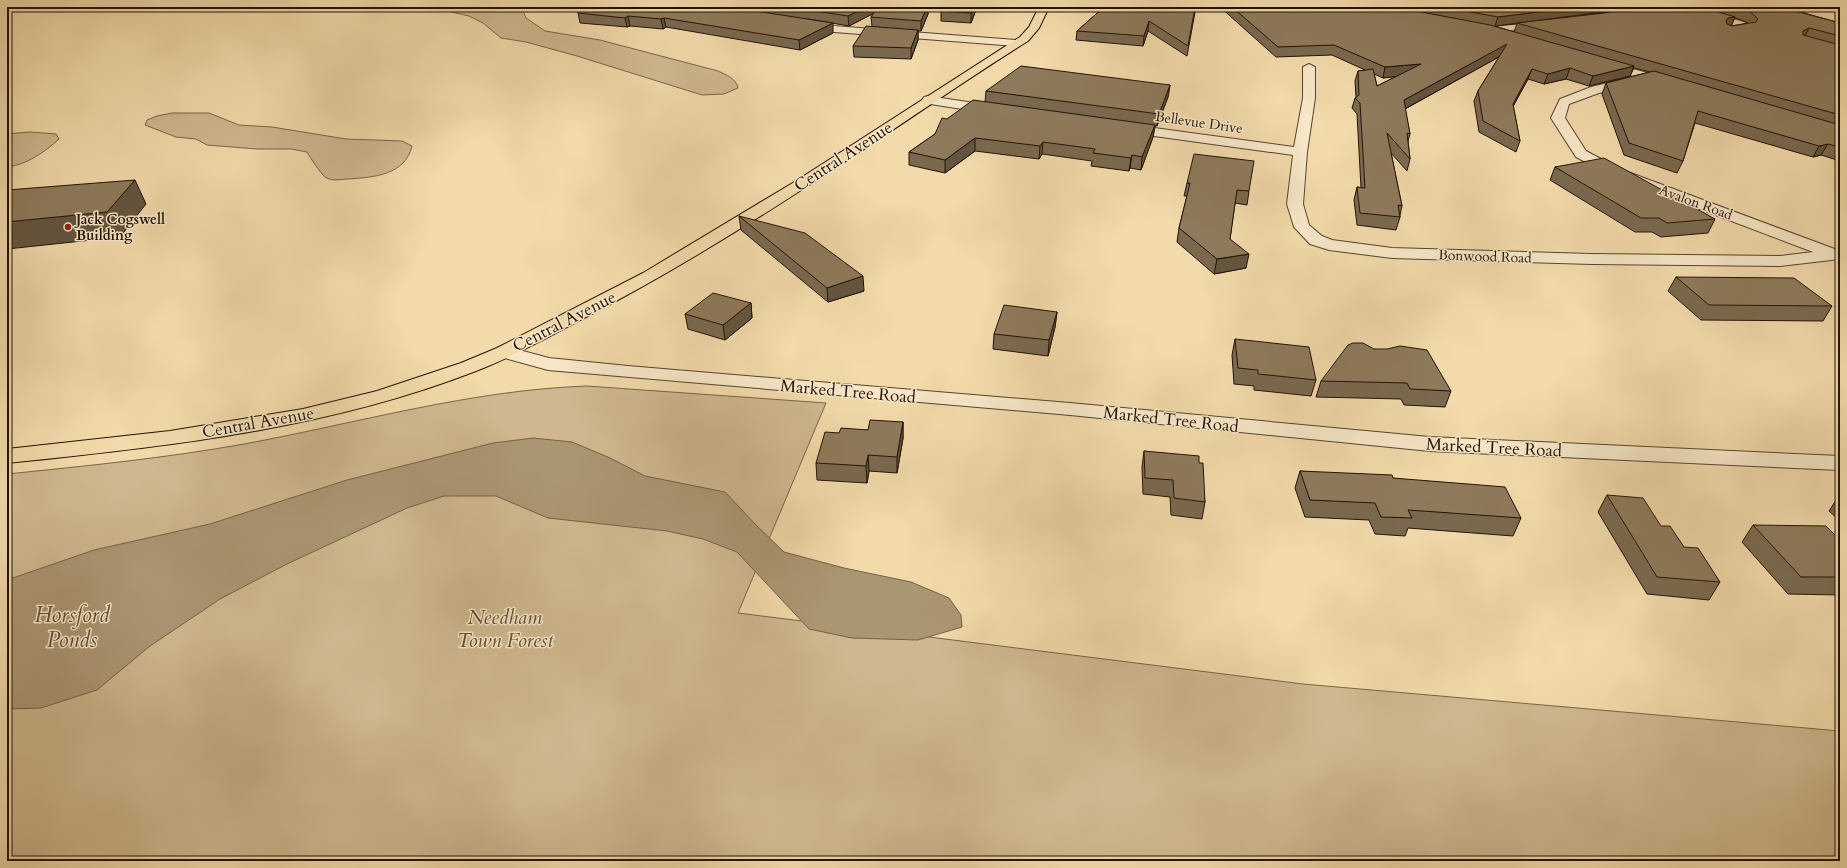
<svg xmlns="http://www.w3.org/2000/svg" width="1847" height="868" viewBox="0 0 1847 868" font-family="Cardo,serif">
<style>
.green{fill:#cfb88f;stroke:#78654a}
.water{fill:#ab9673;stroke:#746147}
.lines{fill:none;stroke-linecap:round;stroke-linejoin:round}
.minor-casing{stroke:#56442f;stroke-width:2}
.major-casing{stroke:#221206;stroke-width:2}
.minor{fill:#f7e7c8;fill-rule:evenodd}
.major{fill:#f2daab;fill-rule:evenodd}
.wall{fill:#7a694f;stroke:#221206;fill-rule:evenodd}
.shaded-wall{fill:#635540;stroke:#221206}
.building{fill:#8e7a5c;stroke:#221206}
.poi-dot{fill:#8f2418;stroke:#f7e7c8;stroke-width:1.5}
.labels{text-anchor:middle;stroke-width:3;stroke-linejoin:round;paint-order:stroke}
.far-street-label{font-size:14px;fill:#221206;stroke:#f7e7c8}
.far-poi-label{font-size:14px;font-weight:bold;fill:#221206;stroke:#f7e7c8;text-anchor:start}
.street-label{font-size:17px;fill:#221206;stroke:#f7e7c8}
.near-park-label{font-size:20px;font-style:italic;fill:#5f4c36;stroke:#f7e7c8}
.near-water-label{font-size:22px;font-style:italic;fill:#604d37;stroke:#f7e7c8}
</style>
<rect width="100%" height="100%" fill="#f2daab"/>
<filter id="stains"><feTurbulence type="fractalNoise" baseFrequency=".005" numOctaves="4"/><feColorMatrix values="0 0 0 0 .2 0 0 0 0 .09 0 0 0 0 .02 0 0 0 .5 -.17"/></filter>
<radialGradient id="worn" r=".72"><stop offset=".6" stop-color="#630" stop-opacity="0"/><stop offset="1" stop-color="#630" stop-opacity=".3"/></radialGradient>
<g class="green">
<path d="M430,7H517L523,11L526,18L545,31L600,40L718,71C726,75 736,78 738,88L724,94L702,95L577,56L526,42L501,38L483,23L469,16Z"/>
<path d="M172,113H209L239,125L272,127L346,139L402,141L412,146C405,175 375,177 349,179C342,179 332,182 325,177C320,173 310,157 307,152L291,149H257L207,145L196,139L176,137L145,125L147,120L157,116Z"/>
<path d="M30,132L56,134L59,139C45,152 26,165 7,167V134Z"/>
<path d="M587,386L826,403L738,613L1303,684L1840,731V861H7V474C86,466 166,458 244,444C358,423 471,390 587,386Z"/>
</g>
<path class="water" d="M533,438L572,442L610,458L645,476L725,492L756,525L784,552L844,568L911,582L949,598L961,615L962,627L918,640L852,638L809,629L737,552L703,539L667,531L548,518L496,496H444L407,508L287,564L220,599L150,646L97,690L41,708L7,709V580L94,550L210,524L347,480L493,443Z"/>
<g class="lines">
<g class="minor-casing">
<g id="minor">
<path d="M1675,7H1691L1744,22L1752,28L1747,31L1724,33L1723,31L1724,29L1737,26L1677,9Z"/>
<path d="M803,21L834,26L1016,40L1021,43L1016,46L834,32L799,26L798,24Z"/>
<path d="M1546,21L1551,24L1550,26L1489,33L1484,30L1489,27Z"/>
<path d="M1604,61L1673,80L1675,83L1669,87L1600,66L1598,64Z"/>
<path d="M1309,64L1315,67V98L1307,152L1303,204L1309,225L1322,236L1332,240L1392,248L1592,254L1780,256L1813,252L1610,175L1576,157L1551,118L1560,99L1591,87L1633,77L1639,81L1637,84L1599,93L1569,104L1565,118L1586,151L1620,169L1840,251V259L1780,266L1592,264L1392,258L1329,250L1310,244L1294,227L1287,204L1293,155L1125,132L1120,131L1118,128L1120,125L1125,124L1294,147L1303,98V67Z"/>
<path d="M928,96L994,106L999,107L1000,110L999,113L994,114L924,103L922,100L924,97Z"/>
<path d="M504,346L549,358L628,366L1070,403L1430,437L1840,456V470L1430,451L1070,415L548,370L497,356L494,352L497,348Z"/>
</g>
</g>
<g class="major-casing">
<path id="major" d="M1039,7H1049L1039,28L1028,41C953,88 881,139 806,187C735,233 663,277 588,316C551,335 515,356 476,371C327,429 165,447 7,463V449L170,431L303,409L377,391L461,363L497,348L643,273L796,181L1020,37L1029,27Z"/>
</g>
<use href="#minor" class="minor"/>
<use href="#major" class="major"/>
</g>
<g class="wall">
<path d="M579,7H928V14L921,31H918V40L911,59L854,57L853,46L872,26L871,17L874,13L849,26L808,19L833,33L800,50L666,27L663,29L630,26L627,27L580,23L578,13Z"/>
<path d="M977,7L971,23L941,21V11Z"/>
<path d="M1099,7H1196L1187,56L1148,31L1143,46L1076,40L1077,31L1103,8Z"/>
<path d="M1220,7H1641L1529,22L1604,13L1642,7H1807L1804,13L1840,23V161L1821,155L1813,157L1695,123L1683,161L1677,173L1624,155L1602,94L1606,83L1650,72L1634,68L1630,76L1589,86L1566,79L1544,84L1528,79L1513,106L1520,141L1516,152L1479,132L1474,101L1478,91L1499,57L1405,109L1410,134L1408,141L1410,159L1407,171L1391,153L1402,206L1400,215V217L1396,230L1357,225L1354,200L1357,187L1361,188L1357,114L1352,108L1355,98L1356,97L1355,81L1358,71L1365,70L1332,55L1276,57ZM1735,18L1744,21L1748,23L1731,26ZM1517,24L1514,32L1495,26ZM1374,74L1383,78L1397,76L1377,86Z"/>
<path d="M1170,85L1168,97L1157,126H1155L1153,137L1141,170L1130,168L1129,171L1091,166L1092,161L1042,154L1039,159L975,151L945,173L909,165V152L935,134L947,119L985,102L986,91Z"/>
<path d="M1555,167L1715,219L1708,233L1661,237L1652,232H1635L1550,180Z"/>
<path d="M1187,183L1249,191L1247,205L1235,203L1230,239L1246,268L1214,274L1177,242L1179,228L1187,196H1184Z"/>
<path d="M739,216L864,291L828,302L741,230Z"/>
<path d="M1676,277L1832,306L1823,321L1701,320L1668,291Z"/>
<path d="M751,303L752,318L725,340L688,329L685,314Z"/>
<path d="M1057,312L1055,327L1048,356L993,349L994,334Z"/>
<path d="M1235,339L1316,380L1311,396L1254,390V386L1234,384L1232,355Z"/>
<path d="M1374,349L1451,391L1445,407L1404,405L1401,399L1316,397L1321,381Z"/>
<path d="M903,422V438L897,473L869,471L867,483L817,480L816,463L839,433L868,430Z"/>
<path d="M1144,451L1199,463L1205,502L1202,519L1171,515L1170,497L1143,494L1142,467Z"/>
<path d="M1300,471L1393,478L1521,518L1513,536L1408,528L1405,536L1375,534L1369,520L1305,517L1295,488Z"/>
<path d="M1840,494V521L1829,511Z"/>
<path d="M1607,495L1661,526L1720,582L1709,600L1647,594L1598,512Z"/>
<path d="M1753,525L1840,540V595L1788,594L1742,542Z"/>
</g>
<g class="shaded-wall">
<path d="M866,7H882V9L849,26L848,16Z"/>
<path d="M927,7H928V14L921,31V21Z"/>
<path d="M974,7H977L971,23V13Z"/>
<path d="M1576,7H1641L1495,26L1498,17Z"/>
<path d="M1789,7H1807L1804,13L1784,8Z"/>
<path d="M628,16L630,26L627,27L625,18Z"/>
<path d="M1735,17L1731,26L1724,28L1726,21L1728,18Z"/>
<path d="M664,18L666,27L663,29L661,19Z"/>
<path d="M1149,21L1148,31L1143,46L1144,36Z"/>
<path d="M833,23V33L800,50L799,40Z"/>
<path d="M1809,28L1804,38L1798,41L1803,31Z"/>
<path d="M918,30V40L911,59V48Z"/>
<path d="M1507,44L1504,54L1401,111L1404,100Z"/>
<path d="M1421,64L1418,74L1383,78L1385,67Z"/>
<path d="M1634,66L1630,76L1589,86L1593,76Z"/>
<path d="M1570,68L1566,79L1544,84L1548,74Z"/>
<path d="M1532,69L1528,79L1509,114L1513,104Z"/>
<path d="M1170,85L1168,97L1157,126L1159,114Z"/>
<path d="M1155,125L1153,137L1141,170L1142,157Z"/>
<path d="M975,138V151L945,173V160Z"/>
<path d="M1043,142L1042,154L1039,159L1040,146Z"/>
<path d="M1828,144L1821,155L1813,157L1819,146Z"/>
<path d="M1132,155L1130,168L1129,171L1131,158Z"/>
<path d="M135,180L146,204L120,237L7,249V222Z"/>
<path d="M1249,254L1246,268L1214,274L1217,259Z"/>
<path d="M863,276L864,291L828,302L827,288Z"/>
<path d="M751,303L752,318L725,340L723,325Z"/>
<path d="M1057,312L1055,327L1048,356L1049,340Z"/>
<path d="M903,422V438L897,473V457Z"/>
<path d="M868,455L869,471L867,483L866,466Z"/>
</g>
<g class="building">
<path d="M579,7H730L833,23L799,40L664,18L661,19L628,16L625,18L578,13Z"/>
<path d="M790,7H866L848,16Z"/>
<path d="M878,7H927L921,21L871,17Z"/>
<path d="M943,7H974L971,13L941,11Z"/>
<path d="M1104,7H1195L1188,46L1149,21L1144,36L1077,31Z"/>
<path d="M1232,7H1395L1490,25L1634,66L1593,76L1570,68L1548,74L1532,69L1513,104L1520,141L1483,121L1478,91L1507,44L1404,100L1410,134L1407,133L1410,159L1387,133L1402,206L1398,205L1400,217L1360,213L1357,187L1365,188L1360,103L1355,98L1359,95L1358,71L1373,69L1377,86L1421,64L1385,67L1334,45L1278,47Z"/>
<path d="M1443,7H1576L1498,17Z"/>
<path d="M1642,7H1702L1735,17L1728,18L1726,21L1727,24L1732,26L1756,22L1758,19L1749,11L1732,7H1789L1784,8L1840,23V36L1809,28L1803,31V35L1840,45V115L1517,23L1604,13Z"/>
<path d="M866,26L918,30L911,48L853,46Z"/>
<path d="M1021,66L1170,85L1159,114L986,91Z"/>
<path d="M1654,71L1840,125V147L1828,144L1819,146L1698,111L1683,161L1629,143L1606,83Z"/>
<path d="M973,100L1155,125L1142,157L1132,155L1131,158L1093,153L1095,149L1043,142L1040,146L975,138L945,160L909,152L935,134L942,118L947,119Z"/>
<path d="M1194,154L1254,161L1249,191L1237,190L1230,239L1249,254L1217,259L1179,228L1190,183H1187Z"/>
<path d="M1604,158L1715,219L1667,223L1659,218H1641L1555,167Z"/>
<path d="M135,180L107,212L7,222V190Z"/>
<path d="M739,216L805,233L863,276L827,288Z"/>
<path d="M1676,277L1794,278L1832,306L1709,305Z"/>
<path d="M713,293L751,303L723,325L685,314Z"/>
<path d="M1004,305L1057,312L1049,340L994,334Z"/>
<path d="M1235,339L1309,347L1316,380L1258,374V370L1238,368Z"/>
<path d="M1353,343H1363L1374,349H1387L1400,346L1427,350L1451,391L1410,389L1407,383L1321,381L1348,345Z"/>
<path d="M870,420L903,422L897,457L868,455L866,466L816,463L825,432L839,433L841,428L868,430Z"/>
<path d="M1144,451L1199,456V463H1203L1205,502L1174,498L1173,480L1145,478Z"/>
<path d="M1300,471L1392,475L1393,478L1505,487L1521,518L1408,510L1412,518L1381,517L1375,503L1310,500Z"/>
<path d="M1607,495L1643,498L1661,526H1670L1684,547L1698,548L1720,582L1657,577Z"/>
<path d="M1753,525L1826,526L1840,540V577H1801Z"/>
</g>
<circle class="poi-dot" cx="68" cy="227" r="4"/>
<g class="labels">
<g class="far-street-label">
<text transform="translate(1199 122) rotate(8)" y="5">Bellevue Drive</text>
<text transform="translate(1696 202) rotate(20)" y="5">Avalon Road</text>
<text transform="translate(1485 256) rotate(2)" y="5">Bonwood Road</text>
</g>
<g class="far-poi-label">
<text x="76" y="224">Jack Cogswell<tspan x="76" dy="16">Building</tspan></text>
</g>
<g class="street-label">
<text transform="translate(843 156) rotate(-33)" y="6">Central Avenue</text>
<text transform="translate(564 321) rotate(-27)" y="6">Central Avenue</text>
<text transform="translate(848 391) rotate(5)" y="6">Marked Tree Road</text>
<text transform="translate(1171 419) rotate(6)" y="6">Marked Tree Road</text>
<text transform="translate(258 422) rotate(-10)" y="6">Central Avenue</text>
<text transform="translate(1494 447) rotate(3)" y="6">Marked Tree Road</text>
</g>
<g class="near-park-label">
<text x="505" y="624">Needham<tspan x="505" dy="23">Town Forest</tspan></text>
</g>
<g class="near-water-label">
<text x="72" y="622">Horsford<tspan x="72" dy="25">Ponds</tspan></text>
</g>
</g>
<rect width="1847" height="868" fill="none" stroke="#f2daab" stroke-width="24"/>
<rect x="8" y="8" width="1831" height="852" fill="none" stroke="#221206" stroke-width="2"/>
<rect x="12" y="12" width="1823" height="844" fill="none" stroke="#221206"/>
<rect width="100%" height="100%" filter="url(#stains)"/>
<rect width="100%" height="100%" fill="url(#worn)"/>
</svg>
